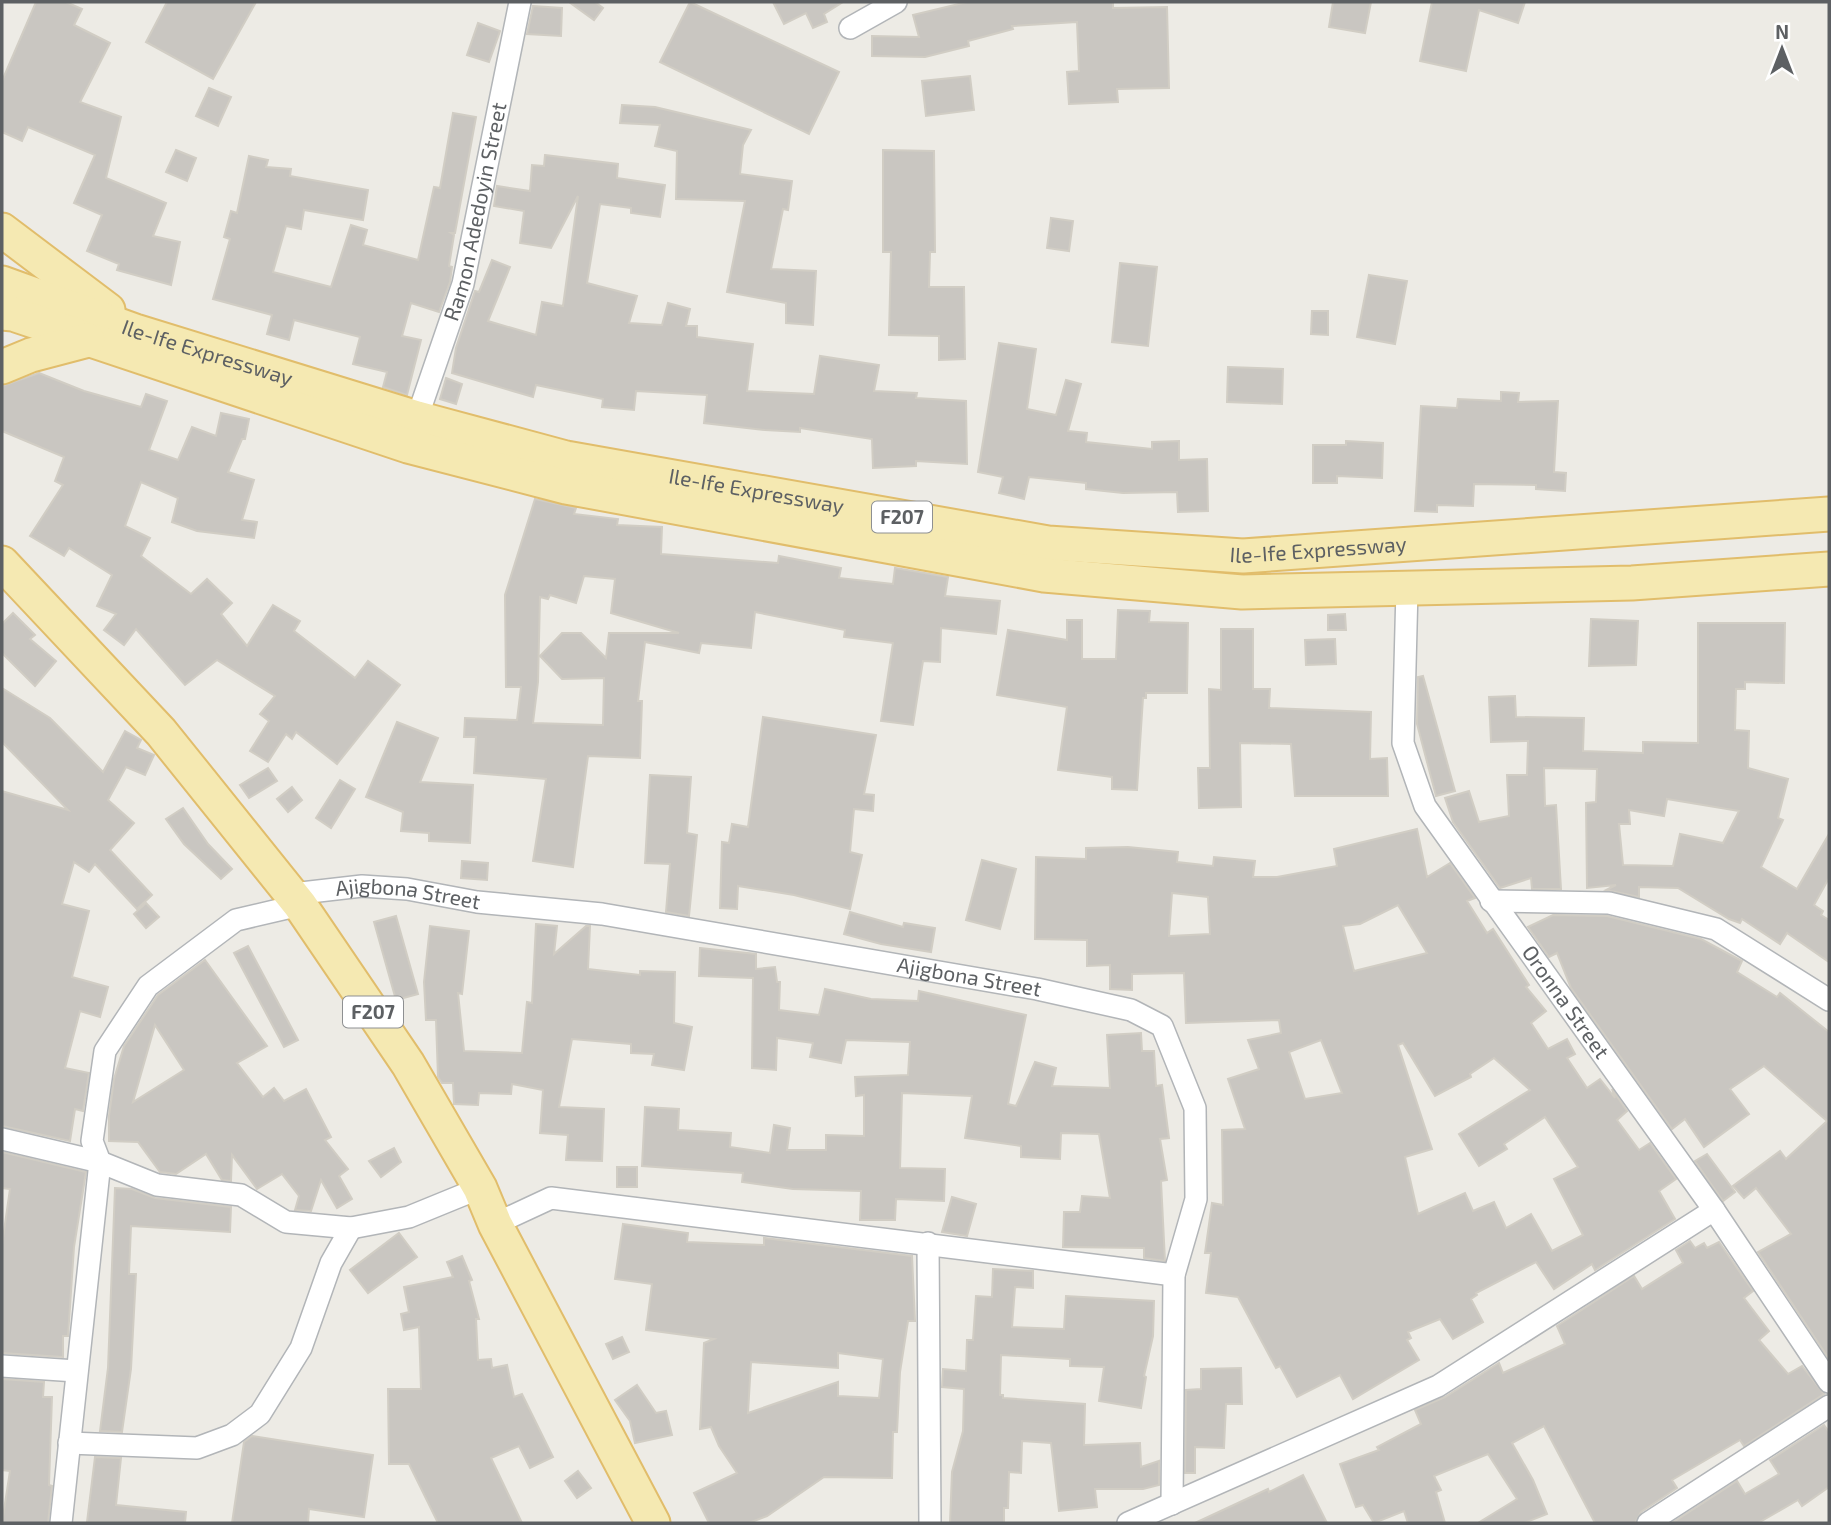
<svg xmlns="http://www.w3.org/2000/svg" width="1831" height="1525" viewBox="0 0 1831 1525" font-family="'Exo 2',sans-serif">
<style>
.building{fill:#c9c6c1;stroke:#d1cdc4;stroke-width:2;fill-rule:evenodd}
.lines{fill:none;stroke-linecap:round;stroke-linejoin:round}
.minor-casing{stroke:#b2b5b8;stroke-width:24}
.primary-casing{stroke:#e1bd6b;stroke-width:37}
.minor{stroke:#fff;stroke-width:21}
.primary{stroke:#f5e9b2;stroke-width:33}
.labels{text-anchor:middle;stroke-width:5;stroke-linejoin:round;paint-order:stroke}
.shield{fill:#fff;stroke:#8e9092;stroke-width:2}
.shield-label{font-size:19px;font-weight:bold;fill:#5d6063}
.street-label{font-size:21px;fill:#5d6063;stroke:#fff}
</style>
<rect width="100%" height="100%" fill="#edebe5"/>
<g class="building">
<path d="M36,2H66L82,9L74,25L110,43L80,102L121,117L106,178L166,203L153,236L180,242L171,285L117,270L119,264L87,251L102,215L74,203L95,155L28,127L22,141L2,132V81Z"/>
<path d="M167,2H256L213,79L146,42Z"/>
<path d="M569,2H595L603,8L594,20Z"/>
<path d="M690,2L839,72L809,134L660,62Z"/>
<path d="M773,2H843L824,14L827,22L813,28L806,13L784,24Z"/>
<path d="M967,2H1113V8L1167,7L1169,88L1117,89L1118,102L1069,104L1067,72L1079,71L1077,22L1012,26L1013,29L968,41L969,46L925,57L872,56V36L919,37L913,15Z"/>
<path d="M1333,2H1371L1365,33L1329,27Z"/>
<path d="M1432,2H1525L1518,23L1479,10L1466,71L1420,61Z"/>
<path d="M533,6L562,8L561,36L527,34Z"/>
<path d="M478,23L500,31L489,62L467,55Z"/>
<path d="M970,76L974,110L926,116L922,81Z"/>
<path d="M209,88L231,97L218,126L196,116Z"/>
<path d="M622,105L655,107L751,130L743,145L740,174L792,181L788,210L783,209L771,269L816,271L813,325L786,323V303L727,292L745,201L676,199L677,151L655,146L660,125L620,123Z"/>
<path d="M453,113L476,117L455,233H451L454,235L449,266L452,267L450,282L439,312L411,303L402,336L421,340L407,395L383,387L387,372L353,364L360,337L294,320L289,340L267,334L272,315L213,299L230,239L224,237L231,211L237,213L249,156L268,160L266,167L291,169L290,176L368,190L363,220L304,210L301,229L286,226L273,272L331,287L351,225L367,230L363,245L418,260L434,187L440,188Z"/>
<path d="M176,150L196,158L187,181L166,172Z"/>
<path d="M883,150L934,151L935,252H930L929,287H964L965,359L939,360V336L889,335L891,252H883Z"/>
<path d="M545,155L618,164L617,178L665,185L660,217L631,213V208L600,204L587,283L637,296L629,323L662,325L668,303L690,309L686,326H697V337L753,344L747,391L814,394L820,356L879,365L874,391L917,393L916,398L966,401L967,464L916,461V466L873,468L872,439L800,428V432L765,430L704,423L707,395L636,391L634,410L602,407L603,399L536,385L533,397L452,373L456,348L475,291L479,292L492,260L510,267L488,321L536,335L542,302L563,306L578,196L551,248L520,243L524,211L494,206L497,186L530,191L532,165L544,166Z"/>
<path d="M1051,218L1073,221L1069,251L1047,248Z"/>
<path d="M1120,263L1157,267L1148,346L1112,342Z"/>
<path d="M1369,275L1407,281L1395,344L1357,337Z"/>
<path d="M1312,311H1328V335L1311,334Z"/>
<path d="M999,343L1036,349L1027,409L1056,415L1066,380L1081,384L1068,431L1087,433L1086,442L1152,449V442L1179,441V460L1207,459L1208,511L1178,512L1177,492L1123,493L1086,489V483L1029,477L1024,499L999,493L1003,477L978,472Z"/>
<path d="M1228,367L1283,369L1282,404L1227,402Z"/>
<path d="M39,373L84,391L141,407L146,394L167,401L149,450L178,460L192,427L216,436L221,413L249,419L245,439H242L228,472L254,480L242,520L257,522L254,538L197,531L172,522L178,498L141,482L125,526L150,538L141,556L191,594L207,579L232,603L221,614L247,646L273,605L300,621L294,631L355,678L368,661L400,685L337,764L296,732L292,739L286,734L268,762L250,751L269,721L260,714L275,696L217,660L185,685L136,629L124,645L104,630L116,614L97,606L112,575L69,548L64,556L30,536L63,485L55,481L64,457L2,431V386Z"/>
<path d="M446,378L462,384L456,404L440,399Z"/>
<path d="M1501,392L1519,393L1518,402L1558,401L1554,472L1566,473L1565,491L1536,489V485L1474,484L1473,506L1437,505V512L1415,511L1421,406L1457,408L1458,399L1501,401Z"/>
<path d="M1346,441L1383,443L1382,478L1337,476V483H1313V445H1346Z"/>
<path d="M535,499L576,508L574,514L618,519L617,525L662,527L661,554L778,563L779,556L841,568L839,578L893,584L895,568L948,577L945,596L1000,601L996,634L941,628L940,662L923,661L913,725L881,721L893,643L844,637L845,630L755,612L751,648L701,643L699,653L645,642L638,701H642L640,758L588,756L573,867L533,861L546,779L474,773L476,737H464L465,718L517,720L521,687H506L505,595ZM584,576L615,579L611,613L679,633H609L606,658L581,633H562L540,656L562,679L604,678L603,725L533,723L538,682L540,597L548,599L550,595L576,603Z"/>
<path d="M1118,610L1150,611L1149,622L1188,623L1187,693H1146V698H1143L1137,790L1112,789V777L1058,770L1067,707L997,695L1008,630L1067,640V620H1082V659H1116Z"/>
<path d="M13,613L35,635L30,639L56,661L35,686L2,653V624Z"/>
<path d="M1345,614L1346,630H1328V615Z"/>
<path d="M1591,619L1638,621L1636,665L1589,666Z"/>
<path d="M1698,623H1785L1784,683L1745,682V689H1736L1735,730L1749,731L1748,768L1788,779L1778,818L1783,820L1761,867L1797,889L1829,834V878L1814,905L1823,911L1821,915L1829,920V962L1787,933L1780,944L1742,919L1740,923L1729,919L1678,888L1639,887V897L1606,890L1616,885L1587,888L1586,803L1596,802L1597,769L1544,768L1545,806L1556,805L1561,889H1532L1531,878L1500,888L1453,822L1445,798L1469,791L1479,822L1509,816L1507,775H1527L1528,741L1491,742L1489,697L1515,696L1516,717L1584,718L1583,751L1643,753V742L1698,743ZM1667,799L1739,811L1723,843L1680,834L1673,866L1623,865L1619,824H1630L1629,810L1664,816Z"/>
<path d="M1221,629H1253V689H1270L1269,708L1371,712L1370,759L1387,758L1388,796H1295L1291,744L1240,743L1241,807L1199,808L1198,768H1210L1209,689L1221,690Z"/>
<path d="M1335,639L1336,664L1306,665L1305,640Z"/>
<path d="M1423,676L1455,791L1436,796L1417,724L1418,677Z"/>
<path d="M2,688L50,718L103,772L125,731L141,740L137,748L154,755L145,775L126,767L108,800L134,823L110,850L152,895L137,909L95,864L89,872L74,862L62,904L89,911L72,977L108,987L100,1017L80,1011L65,1068L89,1073L83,1111L75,1109L70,1141L2,1126V791L68,810L2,742Z"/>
<path d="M763,717L876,735L864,794L874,795L873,811L854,809L850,852L862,855L850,909L794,895L738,886L737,909L720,908L722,842L729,843L732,824L748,827Z"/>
<path d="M397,722L438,738L420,782L473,785L470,843L429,841V833L401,831L403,812L366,797Z"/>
<path d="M268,768L277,781L249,798L240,785Z"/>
<path d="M650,775L691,777L687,833L697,835L689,916L666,912L670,864L645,863Z"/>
<path d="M340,780L355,789L331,828L316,818Z"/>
<path d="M292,787L302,800L288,812L277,799Z"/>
<path d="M183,808L208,844L232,869L221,879L184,844L166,819Z"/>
<path d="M1417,829L1427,877L1450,863L1475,898L1467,901L1487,933L1493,929L1529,985L1526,987L1546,1011L1531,1023L1548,1049L1567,1039L1575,1054L1567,1058L1587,1088L1600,1079L1615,1098L1612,1089L1627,1111L1617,1120L1639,1150L1650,1143L1676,1179L1659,1191L1675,1219L1595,1270L1592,1264L1554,1289L1536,1262L1476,1293L1477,1295L1471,1299L1483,1322L1453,1339L1440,1319L1408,1332L1411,1338L1407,1340L1419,1360L1353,1399L1340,1375L1297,1397L1280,1366L1276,1368L1238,1297L1206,1293L1211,1253H1205L1212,1203L1223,1205L1222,1130L1245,1129L1228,1079L1259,1069L1248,1040L1281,1033L1279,1020L1186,1023L1184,973L1132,974V990L1110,989V965L1087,966V940L1035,939L1036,857L1086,859V848L1128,847L1178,852L1177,862L1213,866L1214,857L1255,861L1253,877H1277L1337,866L1334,849ZM1172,893L1208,897L1210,934L1169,936ZM1398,905L1427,953L1354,971L1343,926L1360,924ZM1321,1040L1342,1093L1305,1099L1289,1052ZM1403,1043L1435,1096L1471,1077L1470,1074L1494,1058L1530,1090L1459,1134L1479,1166L1507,1149L1504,1144L1545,1117L1578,1167L1554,1179L1583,1235L1552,1251L1531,1214L1506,1228L1494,1202L1473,1211L1465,1193L1418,1214L1405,1157L1432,1149L1398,1045Z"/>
<path d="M982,860L1016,869L1000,929L966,920Z"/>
<path d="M462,861L488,863L487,880L461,878Z"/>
<path d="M146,903L159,917L146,928L134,914Z"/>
<path d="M850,912L903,927L904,923L935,928L931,952L881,944L844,934Z"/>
<path d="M1553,915L1607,916L1701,939L1742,961L1737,972L1777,997L1780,993L1829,1032V1359L1758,1252L1791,1234L1756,1188L1744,1198L1733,1186L1780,1151L1786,1159L1827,1121L1764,1066L1730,1089L1749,1114L1704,1147L1685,1119L1672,1129L1571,988L1557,953L1549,957L1528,927Z"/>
<path d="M396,916L418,994L396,1000L374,922Z"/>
<path d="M536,924L557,926L554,954L586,926H590L588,969L640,975V971L675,972L674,1023L692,1027L684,1070L652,1065L654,1054L631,1053V1044L572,1039L559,1107L604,1109L602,1161L566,1160L568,1135L540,1133L543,1090L512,1084L511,1094L479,1093L478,1105L454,1104L453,1083H442L438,1077L436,1020H426L424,982L430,926L469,931L462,994L458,993L464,1051L522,1053L527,1002L532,1003Z"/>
<path d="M248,946L298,1040L284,1047L234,953Z"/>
<path d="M700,948L756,954V969L775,967L777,982H780L779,1010L819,1015L825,989L871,999L918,1001L919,991L1026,1015L1008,1104L1016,1106L1035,1062L1056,1068L1052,1086L1110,1088L1107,1035L1141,1033L1142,1051H1154L1156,1086L1162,1085L1169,1138L1160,1139L1167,1180L1161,1181L1165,1261L1144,1258V1248L1063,1247L1064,1212H1080L1082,1196L1110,1198L1099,1134L1061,1133L1060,1159L1021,1157V1146L965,1138L972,1096L902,1093L900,1168L945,1169L944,1201L896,1199L895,1220H860L861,1191L793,1189L742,1182L743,1173L642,1166L645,1107L679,1109L678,1130L731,1133L730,1147L770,1153L774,1125L790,1128L787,1150H826V1135L864,1136V1095L856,1096L855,1077L908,1075L910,1042L846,1040L841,1063L810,1057L813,1043L777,1038L776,1070L752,1068L753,978L699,976Z"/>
<path d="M205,960L267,1046L237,1063L263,1097L274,1088L284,1101L306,1089L331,1137L325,1140L348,1169L339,1176L352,1199L337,1208L321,1180L311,1211L295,1210L299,1196L282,1174L257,1189L232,1155L231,1181L222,1180L206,1154L176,1174L160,1172L138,1142L109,1141V1116L114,1079L124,1046L158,995ZM155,1025L184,1070L133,1102Z"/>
<path d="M394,1148L401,1162L381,1177L369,1161Z"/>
<path d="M2,1152L86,1172L74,1247L68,1336H63V1357L2,1353V1245L10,1189L2,1188Z"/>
<path d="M1707,1154L1735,1192L1723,1201L1695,1161Z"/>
<rect x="617" y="1167" width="20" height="20"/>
<path d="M115,1188L132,1189L155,1198L231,1207L230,1232L131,1226L129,1274H136L131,1369L122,1432L100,1431L108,1368Z"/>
<path d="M952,1197L976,1204L967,1236L942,1232Z"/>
<path d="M623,1224L688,1233L687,1242L764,1245V1238L912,1256L915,1321H908L900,1372L897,1432H893L892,1478L824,1477L767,1516L749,1523H709L694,1493L737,1473L719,1446L711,1427L700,1429L704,1343L714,1339L646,1330L652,1284L615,1279ZM838,1353L883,1359L879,1398L838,1396V1382L748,1413L751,1362L838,1368Z"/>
<path d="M399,1233L417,1257L368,1293L350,1270Z"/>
<path d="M1690,1241L1695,1248L1704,1243L1707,1248L1719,1242L1753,1291L1744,1298L1769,1331L1759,1340L1788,1374L1802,1366L1824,1394L1744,1446L1740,1440L1672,1480L1677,1488L1641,1512L1635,1523H1595L1544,1426L1512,1443L1533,1480L1547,1514L1524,1523H1478L1517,1499L1488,1454L1434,1476L1441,1490L1436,1492L1445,1523H1408L1404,1511L1374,1523L1363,1505L1356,1507L1340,1464L1379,1450L1377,1447L1421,1424L1415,1410L1445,1397L1499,1363L1503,1373L1565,1344L1557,1326L1634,1276L1642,1289L1683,1263L1676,1250Z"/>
<path d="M462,1256L472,1280L469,1281L479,1319H476L478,1360L491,1359L492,1368L507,1365L514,1397L522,1394L553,1457L530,1468L519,1446L491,1458L522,1523H438L409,1464H389L388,1389H421L419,1327L404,1330L401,1314L409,1312L404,1287L453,1277L447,1262Z"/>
<path d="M993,1269L1033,1271V1288L1015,1287L1012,1327L1064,1329L1066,1296L1154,1301L1153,1336L1144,1376L1146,1377L1141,1408L1099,1401L1104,1367L1070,1366V1359L1001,1355L1000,1395H1003V1398L1085,1404L1084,1445L1140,1443L1141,1467L1159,1461V1485L1143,1489H1095L1097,1507L1059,1511L1051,1443L1022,1441L1021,1473L1009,1472L1008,1508H1004V1523H950L952,1472L963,1431L964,1389L942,1387L943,1369L966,1371L967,1340H973L976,1296L992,1297Z"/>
<path d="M622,1337L629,1352L613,1359L606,1344Z"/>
<path d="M1241,1368L1242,1404H1226L1224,1448L1195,1447V1473H1185L1186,1390L1201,1389V1369Z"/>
<path d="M2,1379L44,1382L43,1397H52L49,1485L52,1486L48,1523H2L10,1471L2,1470Z"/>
<path d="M637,1385L656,1413L666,1411L672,1435L635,1443L630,1421L615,1400Z"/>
<path d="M1824,1425L1829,1432V1487L1802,1506L1798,1500L1758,1523H1672L1737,1481L1745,1494L1779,1474L1770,1460Z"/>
<path d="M252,1436L373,1455L364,1517L309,1509L308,1523H232L244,1442Z"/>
<path d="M95,1457L121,1458L116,1505L186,1512L185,1523L87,1522Z"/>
<path d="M578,1471L591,1488L577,1498L565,1481Z"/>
<path d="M1303,1475L1327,1523H1195L1268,1489L1269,1492Z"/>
</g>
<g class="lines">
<g class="minor-casing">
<g id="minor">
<path d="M850,28L896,2"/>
<path id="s1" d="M417,418L463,284L520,2"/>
<path id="s2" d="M1407,589L1403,743L1425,806L1714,1210L1829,1382"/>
<path d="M1491,901L1609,903L1716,929L1829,1000"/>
<path d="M2,1139L100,1162L157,1185L241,1195L286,1222L351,1228L409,1217L480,1188"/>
<path d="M495,1224L551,1198L1174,1275"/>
<path d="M928,1243L930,1523"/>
<path d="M2,1366L76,1371"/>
<path d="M69,1443L197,1448L232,1435L260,1414L301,1348L331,1263L351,1228"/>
<path id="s3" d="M61,1523L100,1162L92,1141L105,1051L148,986L236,920L300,905L301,893L362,886L407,889L477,902L602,914L1037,989L1131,1010L1162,1026L1195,1108L1196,1199L1174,1275L1172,1504"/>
<path d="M1128,1523L1438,1386L1714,1210"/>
<path d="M1648,1523L1829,1406"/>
</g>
</g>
<g class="primary-casing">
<g id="primary">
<path d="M2,230L108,310"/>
<path id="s4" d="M2,283L135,331L417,418L566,458L1048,543L1243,556L1829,514"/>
<path d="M2,313L13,314L408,446L566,487L1044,575L1242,592L1632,583L1829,569"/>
<path d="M2,367L31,355L88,340"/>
<path d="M2,563L161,732L300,905L408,1064L480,1188L495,1224L653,1523"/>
</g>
</g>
<use href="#minor" class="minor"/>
<use href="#primary" class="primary"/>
</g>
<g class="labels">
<g class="shield">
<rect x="872" y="501.5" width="60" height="31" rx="5"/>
<rect x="343" y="996.5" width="60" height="31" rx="5"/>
</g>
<g class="shield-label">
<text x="902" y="524">F207</text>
<text x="373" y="1019">F207</text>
</g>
<g class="street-label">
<text dy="7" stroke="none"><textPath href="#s1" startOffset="215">Ramon Adedoyin Street</textPath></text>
<text dy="7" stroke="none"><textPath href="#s4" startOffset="217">Ile-Ife Expressway</textPath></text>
<text dy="7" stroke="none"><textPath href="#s4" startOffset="784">Ile-Ife Expressway</textPath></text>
<text dy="7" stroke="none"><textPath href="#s4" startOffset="1351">Ile-Ife Expressway</textPath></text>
<text dy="7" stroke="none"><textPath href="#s3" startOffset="850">Ajigbona Street</textPath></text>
<text dy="7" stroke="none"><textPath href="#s3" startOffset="1418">Ajigbona Street</textPath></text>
<text dy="7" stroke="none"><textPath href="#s2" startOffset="462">Oronna Street</textPath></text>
</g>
</g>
<rect width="1831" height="1525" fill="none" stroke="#5d6063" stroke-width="7"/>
<g transform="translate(1782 49)" stroke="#ffffff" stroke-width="5" paint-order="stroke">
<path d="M0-5L12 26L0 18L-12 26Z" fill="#5d6063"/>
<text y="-10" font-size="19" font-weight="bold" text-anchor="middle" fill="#5d6063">N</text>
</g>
</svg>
